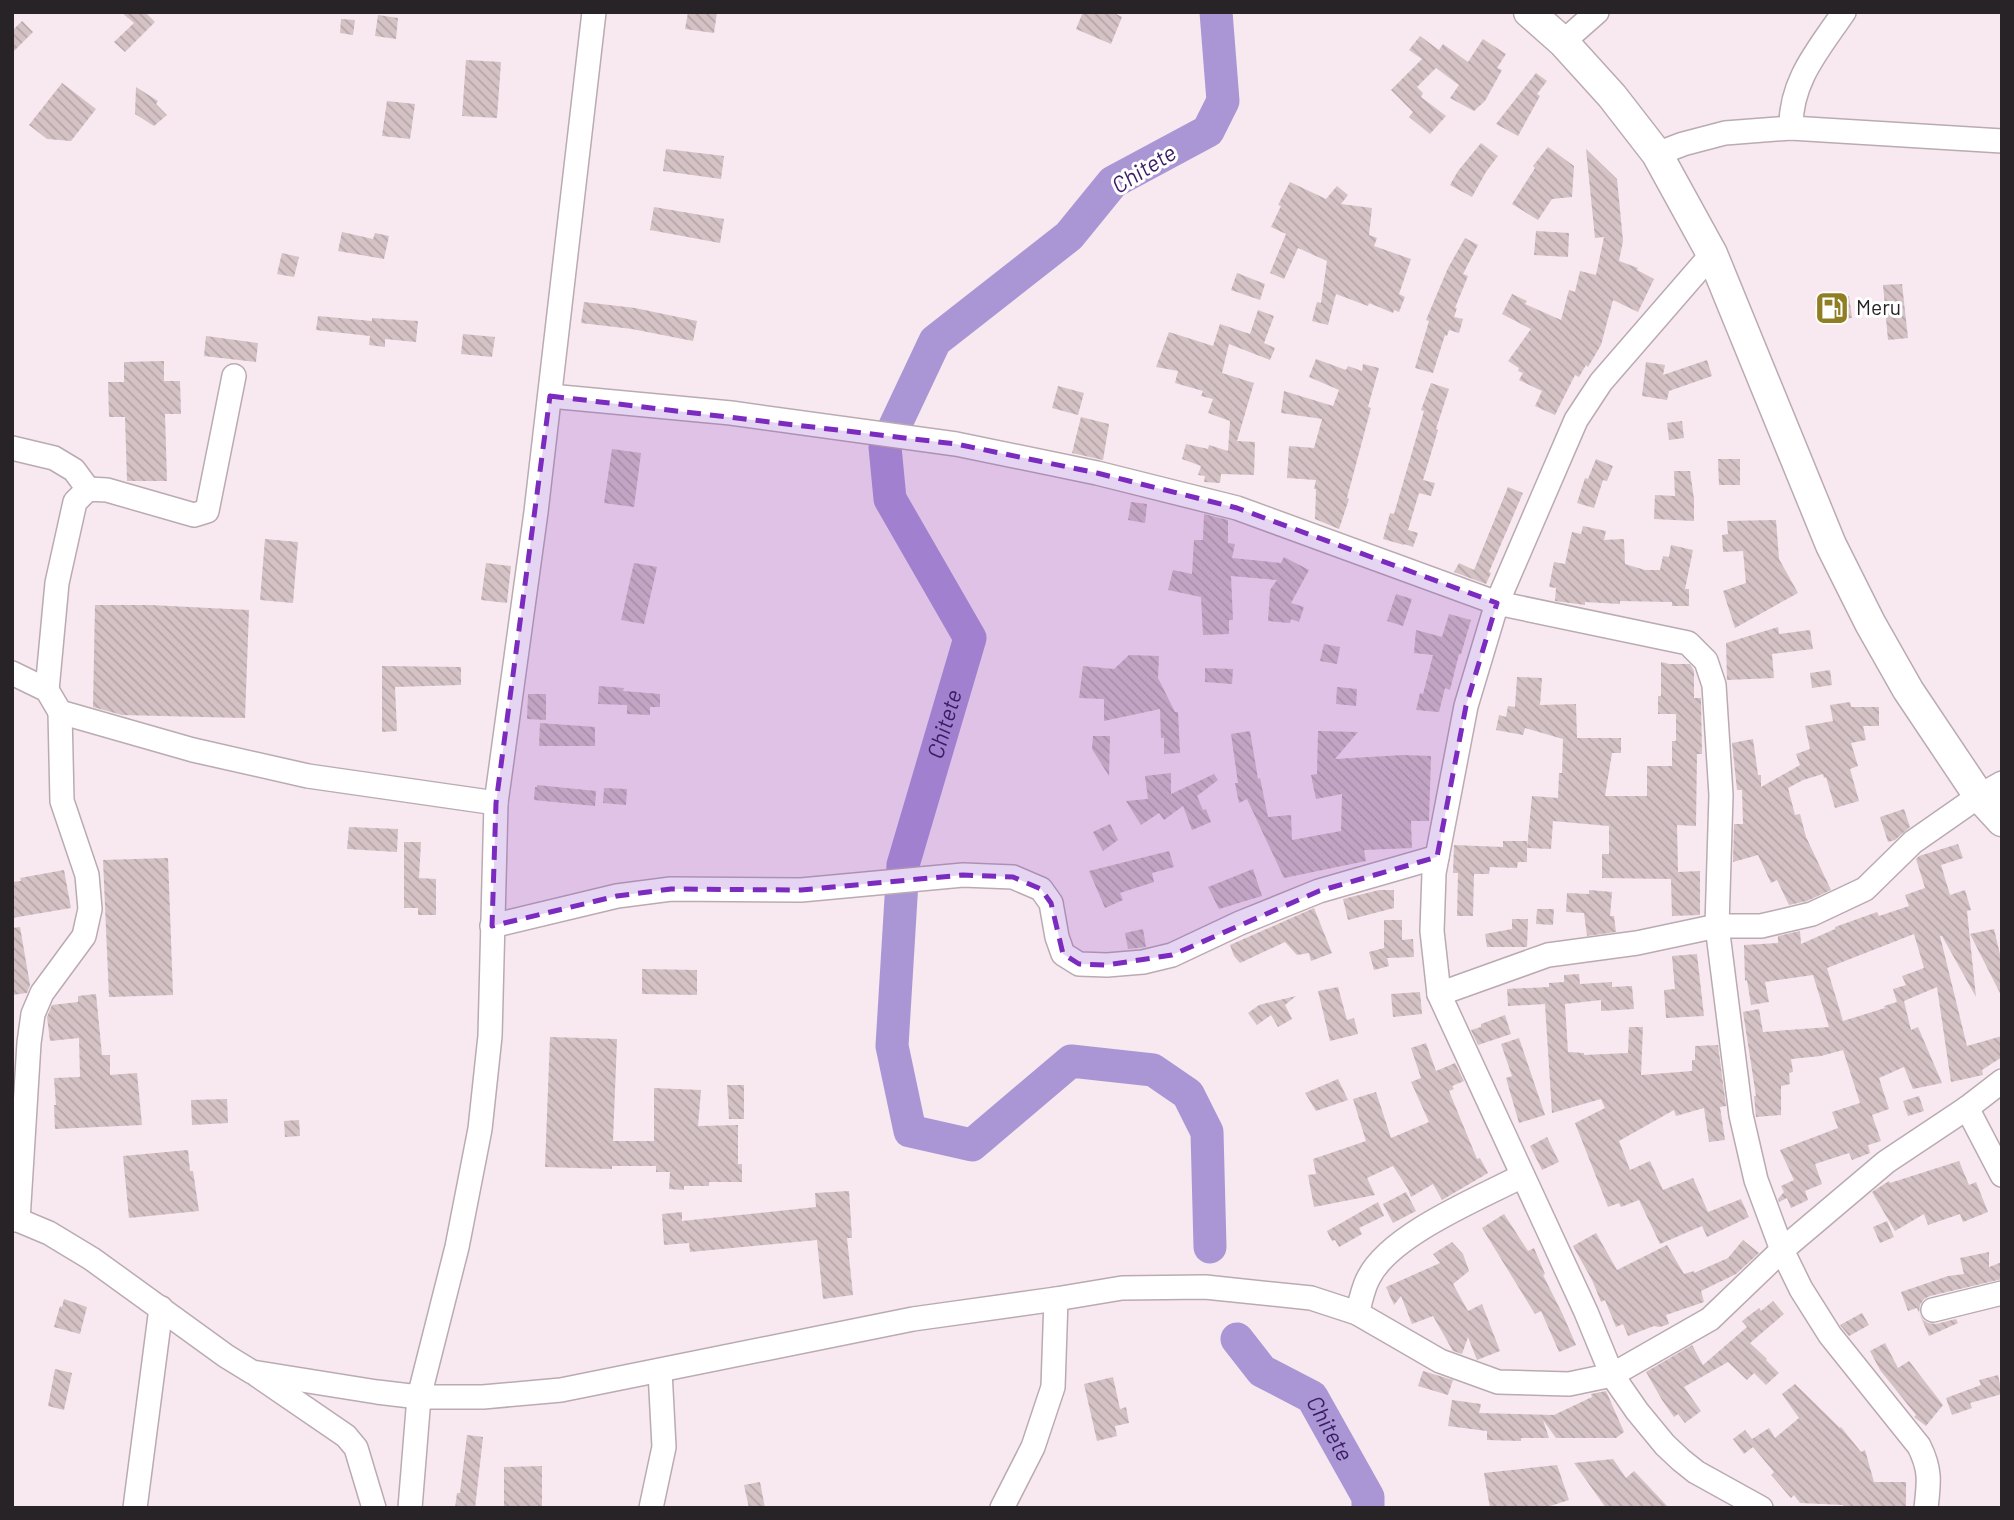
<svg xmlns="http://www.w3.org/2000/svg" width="2014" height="1520" viewBox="0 0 2014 1520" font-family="Barlow,sans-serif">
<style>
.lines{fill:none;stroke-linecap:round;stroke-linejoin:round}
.river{stroke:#aa96d4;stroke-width:33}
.building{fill:url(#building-back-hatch);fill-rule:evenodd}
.minor-casing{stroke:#baabb3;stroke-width:26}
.major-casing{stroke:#baabb3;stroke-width:33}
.minor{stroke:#fff;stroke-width:23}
.major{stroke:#fff;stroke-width:30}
.marked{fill:#7b2cbf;fill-opacity:0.2;stroke:#7b2cbf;stroke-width:5;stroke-dasharray:14 9;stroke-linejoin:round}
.labels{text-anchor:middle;stroke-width:6;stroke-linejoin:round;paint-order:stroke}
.poi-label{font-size:21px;fill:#282326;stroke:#fff;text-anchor:start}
.water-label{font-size:23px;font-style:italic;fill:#3c1c65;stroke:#fff}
</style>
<defs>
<pattern id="building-back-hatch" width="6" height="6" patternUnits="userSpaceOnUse" patternTransform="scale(1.75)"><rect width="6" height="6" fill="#d4c2c5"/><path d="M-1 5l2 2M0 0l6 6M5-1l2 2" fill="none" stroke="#b6a6a9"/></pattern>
</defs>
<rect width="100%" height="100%" fill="#f8e8f0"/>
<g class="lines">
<g class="river">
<path id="s1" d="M1210,1247L1207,1132L1188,1094L1153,1070L1071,1061L972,1145L910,1131L892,1046L903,865L970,638L890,499L885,447L935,341L1069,236L1113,182L1208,131L1223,101L1216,12"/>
<path id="s2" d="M1237,1339L1262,1371L1312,1397L1368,1497V1508"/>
</g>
</g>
<g class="building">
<path d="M121,12H145L155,22L125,52L114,42L134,23Z"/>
<path d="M688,12H717L714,33L685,29Z"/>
<path d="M1083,12H1112L1122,17L1111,44L1076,29Z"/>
<path d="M378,15L398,18L396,39L375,36Z"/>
<path d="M341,19L355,20L353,35L340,33Z"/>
<path d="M22,21L33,32L12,53V31Z"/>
<path d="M1420,36L1439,50L1443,44L1468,62L1483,39L1506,54L1497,68L1502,70L1485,101L1474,111L1450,98L1459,85L1436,68L1417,87L1423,93L1421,97L1446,116L1430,134L1409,117L1413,112L1391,90L1422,59L1409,50Z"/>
<path d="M466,60L501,62L497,118L462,116Z"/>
<path d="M1536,73L1547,81L1537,94L1540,96L1518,136L1496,124Z"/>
<path d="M62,83L96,109L71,141L47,139L29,125Z"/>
<path d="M136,87L158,101L156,104L167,115L154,126L135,114Z"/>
<path d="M387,101L415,104L410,139L382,136Z"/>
<path d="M1481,143L1498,156L1486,172L1472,197L1450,185L1458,171Z"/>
<path d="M1548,147L1574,166L1572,197L1552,199L1538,220L1512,204L1535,168L1533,166Z"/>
<path d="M666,149L724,156L721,179L663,171Z"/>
<path d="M1586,149L1617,179L1623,241L1619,261L1638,268L1637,270L1654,279L1638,312L1613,300L1601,345L1588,367L1586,365L1579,377L1575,375L1555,415L1535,406L1542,391L1519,380L1523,373L1518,371L1519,368L1508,361L1531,329L1502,314L1512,294L1527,301L1525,304L1561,320L1569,290L1575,292L1580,271L1596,275L1604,237L1595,238Z"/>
<path d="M1290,182L1326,199L1337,186L1348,195L1341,204L1372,208L1369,235L1377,238L1374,246L1411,259L1399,294L1405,297L1399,312L1394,310L1393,313L1369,303L1368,306L1336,294L1328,325L1312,321L1317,302L1321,303L1327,261L1298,248L1284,279L1270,273L1286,234L1271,227L1281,206L1278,205Z"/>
<path d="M654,207L724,219L720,243L650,230Z"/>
<path d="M1536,231L1569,233L1568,257L1534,255Z"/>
<path d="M342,232L373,239L375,233L389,236L384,259L338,251Z"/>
<path d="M1465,238L1478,245L1463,274L1468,276L1455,308H1457L1454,317L1463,319L1459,333L1449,330L1447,336L1445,335L1433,373L1415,368L1429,321L1426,320L1448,268Z"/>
<path d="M282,253L299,257L294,277L277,274Z"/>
<path d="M1237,273L1265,284L1260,300L1231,290Z"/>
<path d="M1902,284L1908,338L1888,340L1883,285Z"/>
<path d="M1849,296L1852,318L1818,322L1815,300Z"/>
<path d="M584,302L635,308L697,321L693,341L632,329L581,323Z"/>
<path d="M1258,310L1274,316L1264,343L1275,348L1270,360L1229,344L1222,373L1254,383L1237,441L1255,442L1254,475L1221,474L1220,483L1204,482L1205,476L1198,475L1201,466L1182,459L1186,444L1208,449L1209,445L1228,451L1230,421L1208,413L1213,399L1201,396L1203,391L1175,383L1178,371L1156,367L1169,332L1213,346L1220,324L1250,334Z"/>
<path d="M318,316L372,321V318L418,321L416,342L385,339V347L369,345L370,336L316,330Z"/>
<path d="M463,334L495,337L492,357L461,354Z"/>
<path d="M206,336L258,343L256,362L204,356Z"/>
<path d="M1316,359L1346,370L1348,366L1362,371L1363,364L1379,368L1368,407L1371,408L1347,498L1349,499L1339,529L1315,519L1316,489H1314L1316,480L1287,478L1289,446L1314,448L1322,419L1281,413L1284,391L1333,406L1339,390L1309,377Z"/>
<path d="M1707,360L1712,376L1669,391L1667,400L1642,396L1646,362L1665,365L1663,375Z"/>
<path d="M164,361V381H180L181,414H165L167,481H127L125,417H109L108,382H124V362Z"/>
<path d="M1431,383L1449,389L1436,429L1438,430L1423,480L1435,483L1431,496L1419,493L1408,530L1418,533L1413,547L1404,544V545L1383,539L1390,513L1394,514L1424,411L1421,410Z"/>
<path d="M1058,386L1084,393L1078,415L1052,408Z"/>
<path d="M1081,417L1109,424L1103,460L1072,453Z"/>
<path d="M1682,421L1684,438L1669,440L1667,423Z"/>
<path d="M612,449L641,453L634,507L604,503Z"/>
<path d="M1596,459L1613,466L1607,481L1603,480L1594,508L1577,503L1585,478L1588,479Z"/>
<path d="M1718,459H1740V485H1719Z"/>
<path d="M1674,471H1690L1694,499V521L1654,519L1655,495L1675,496Z"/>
<path d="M1508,487L1523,493L1489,572L1491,573L1486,584L1454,572L1459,563L1474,570Z"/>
<path d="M1131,502L1147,504L1145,523L1128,520Z"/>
<path d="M1204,514L1228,520V543L1235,544L1232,558L1281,563L1284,557L1309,570L1291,603L1304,607L1299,622L1291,619L1290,623L1268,621L1270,590L1277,580L1231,576L1233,620H1229V634L1203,635L1201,597L1168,590L1173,570L1192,574L1194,540H1203Z"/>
<path d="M1776,520L1779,559L1798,593L1735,628L1723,591L1746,583L1743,551L1723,552L1722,535L1728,534L1727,521Z"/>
<path d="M1583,526L1606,531L1604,540L1624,539L1625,564L1645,570H1660L1663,556L1669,557L1671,545L1693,550L1685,589H1689V606H1672V602L1620,601V604L1585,602V605L1555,601L1556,588L1549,587L1554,562L1565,564L1572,532L1581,534Z"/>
<path d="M265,539L298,542L293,603L260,600Z"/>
<path d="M486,563L511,566L507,603L481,600Z"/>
<path d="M634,563L657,567L644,624L621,620Z"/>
<path d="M1396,594L1412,599L1403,626L1387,621Z"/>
<path d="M95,605H150L249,610L245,718L122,715L93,707Z"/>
<path d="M1449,614L1471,620L1461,654H1459L1450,690L1445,688L1439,712L1416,710L1420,693L1423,694L1433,655L1414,653L1416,630L1442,637Z"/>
<path d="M1778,627L1779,634L1810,630L1813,649L1772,654L1774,678L1727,680L1726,643Z"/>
<path d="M1324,644L1340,647L1337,664L1320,661Z"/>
<path d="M1129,655L1159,656L1158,678L1175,712H1178L1180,753L1164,754V738H1161L1160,709L1104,721V699L1079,698L1083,666L1114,669Z"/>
<path d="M1661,662L1669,664H1690L1694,671V698H1701L1702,754H1697L1696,826L1677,825L1678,872L1700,871V915L1672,916L1671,879L1602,878V854H1609V826L1553,821L1551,849L1527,848L1532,796L1558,798L1559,773H1562L1563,739L1525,728L1523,735L1496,730L1499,715L1506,717L1508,706L1515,707L1517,677L1542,678L1540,705L1576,704L1577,738H1621V753H1612L1605,796H1647V766H1672V741H1676V714H1658V696H1661Z"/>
<path d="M382,666L461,667V685L395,687L397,731L382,732Z"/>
<path d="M1205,668L1233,669L1232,684L1205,682Z"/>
<path d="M1830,670L1832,685L1812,688L1810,673Z"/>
<path d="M599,686L624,688L623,691L660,694V707H650V715L627,714V705L598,704Z"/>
<path d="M1337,687L1357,689L1356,706L1336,704Z"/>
<path d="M528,694H546V720L527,719Z"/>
<path d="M1850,702L1851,707H1879V726H1863L1866,740L1851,743L1858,766L1850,769L1859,801L1835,808L1826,777L1824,778L1823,774L1803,780L1788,788L1795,815L1800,814L1806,837L1831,890L1807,901L1789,905L1777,880L1771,883L1758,855L1733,862L1734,824H1743L1742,790H1737L1732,743L1753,739L1758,775H1761V787L1800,765L1796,754L1810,749L1805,726L1833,721L1830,705Z"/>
<path d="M540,723L595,727V746H539Z"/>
<path d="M1250,731L1258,779L1260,778L1268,817L1291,815L1292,840L1341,831L1342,794L1316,799L1311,775L1317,774L1318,731L1358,732L1335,759L1403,755L1431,756L1429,821H1411L1412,848L1364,850L1366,861L1284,878L1247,799L1239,803L1235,783H1238L1231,734Z"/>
<path d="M1093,736H1110L1109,776L1092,749Z"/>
<path d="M1171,773V794L1214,774L1218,780L1197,796L1203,810L1206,809L1211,822L1192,830L1183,806L1164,820L1159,813L1141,825L1126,801L1148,799L1145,776Z"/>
<path d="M537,785L596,791L595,806L534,800L535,787H537Z"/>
<path d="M604,788L627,789L626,805L603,803Z"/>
<path d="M1904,809L1910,827L1895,840L1888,842L1880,817Z"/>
<path d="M1110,824L1118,840L1103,851L1093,832Z"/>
<path d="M349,827L398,829L397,852L347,849Z"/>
<path d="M1503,841H1527V862H1518L1517,868L1490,867L1489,874H1474L1473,916H1457L1458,873H1453L1454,845L1503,847Z"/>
<path d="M404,842H421L419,878L436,879V915H418V908H404Z"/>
<path d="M1958,844L1963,858L1941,865L1950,895L1965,890L1971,910L1967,911L1976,997L1942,936H1940L1967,1046L2002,1036V1057L1982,1070L1983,1075L1951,1082L1937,987L1904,1001L1911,1030L1918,1027L1942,1083L1913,1089L1904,1067L1879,1078L1889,1109L1872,1115L1881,1141L1868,1145L1870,1153L1852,1160L1849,1153L1815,1164L1822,1184L1805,1191L1808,1200L1791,1208L1787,1198L1779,1202L1778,1199L1784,1192L1781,1186L1794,1180L1780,1150L1838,1128L1832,1112L1860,1103L1843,1050L1821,1056L1791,1059L1793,1072L1789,1073L1790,1084L1781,1086V1115L1756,1117L1754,1096H1756L1743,1012L1759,1009L1763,1032L1829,1027L1813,975L1765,982L1769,1002L1751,1005L1747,980L1745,981L1744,945L1778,943V936L1800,931L1801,944L1835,929V927L1877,912L1879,916L1909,906L1905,895L1925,888L1916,859L1919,856ZM1914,934L1924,968L1902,976L1906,985L1893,989L1897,1002L1884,1006L1885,1008L1843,1021L1827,968Z"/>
<path d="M1169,851L1174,867L1152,873L1154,882L1120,893L1123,900L1105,908L1089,871Z"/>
<path d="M168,858L173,995L109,997L103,860Z"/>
<path d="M1253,869L1262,896L1219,909L1208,887Z"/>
<path d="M64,870L71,908L12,918V882L21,881L20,878Z"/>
<path d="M1379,890H1394V908L1348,920L1343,899Z"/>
<path d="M1589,890L1612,892L1610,916H1614L1616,932L1587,936L1584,913L1566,912L1567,893L1589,894Z"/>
<path d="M1314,908L1332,953L1311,961L1309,953L1297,955L1285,942L1240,963L1234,956L1230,945Z"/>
<path d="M1537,909H1554L1553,925L1536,924Z"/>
<path d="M1512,919H1528L1527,947H1487L1485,934L1512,929Z"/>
<path d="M1384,920H1402V940L1413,939L1414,957L1387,958L1389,966L1374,970L1369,952L1384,948Z"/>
<path d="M20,927L30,985L27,993L12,995V928Z"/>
<path d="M1143,929L1146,947L1128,949L1125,933Z"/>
<path d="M1994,929L2002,963V997L1970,934Z"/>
<path d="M1697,954L1704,1016L1666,1018L1664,990L1675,989L1672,956Z"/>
<path d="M642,969L697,970V995L642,994Z"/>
<path d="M1579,974L1580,984L1612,982V987L1632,986L1634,1009L1601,1011V1000L1565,1004L1568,1052L1584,1053V1055L1628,1053L1629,1027H1643L1641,1075L1692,1071V1060H1695V1046L1718,1045L1726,1106L1720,1107L1725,1140L1709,1142L1704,1108L1676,1116L1674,1110L1619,1141L1630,1170L1650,1161L1663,1190L1693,1178L1708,1212L1741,1199L1749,1217L1707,1237L1702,1226L1660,1244L1639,1200L1621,1207L1619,1203L1608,1207L1575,1123L1605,1108L1601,1099L1552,1113L1545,1004L1508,1006L1507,989L1549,987V983L1564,982V975Z"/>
<path d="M1338,987L1347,1020L1354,1018L1358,1034L1330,1041L1318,991Z"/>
<path d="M1420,992L1422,1014L1393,1017L1391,994Z"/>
<path d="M96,994L102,1055H110V1075L137,1073L142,1125L55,1129L54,1105H56L54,1078L80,1077L79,1038L50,1041L47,1017L52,1005L78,1002V996Z"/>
<path d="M1296,996L1285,1005L1292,1019L1278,1027L1271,1015L1257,1025L1248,1013L1259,1005Z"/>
<path d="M1505,1015L1511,1034L1478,1045L1471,1030L1481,1027V1024Z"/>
<path d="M550,1037L617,1039L613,1141H654V1088L701,1090L698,1126L738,1125V1164H742V1182H709V1186H684V1190L669,1189L670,1172H656V1166H612V1169L545,1167Z"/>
<path d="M1519,1038L1545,1115L1519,1123L1506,1078L1512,1076L1501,1044Z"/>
<path d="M1426,1043L1436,1071L1455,1063L1464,1081L1452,1086L1454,1089L1449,1091L1477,1159L1480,1158L1488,1173L1442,1200L1433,1184L1411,1197L1408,1189L1393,1166L1367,1178L1375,1195L1314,1207L1308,1175L1316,1174L1313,1159L1366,1141L1353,1099L1376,1092L1391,1138L1429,1122L1411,1082L1421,1078L1411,1048Z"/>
<path d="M1338,1079L1348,1100L1316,1111L1305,1093Z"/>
<path d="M727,1085H744V1119H729Z"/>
<path d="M1919,1096L1924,1111L1908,1116L1903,1101Z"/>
<path d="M227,1099L228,1123L192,1125L191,1100Z"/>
<path d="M299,1120L300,1136L285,1137L284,1121Z"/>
<path d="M1547,1137L1559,1162L1542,1170L1530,1146Z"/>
<path d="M188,1150L190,1171H193L199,1211L129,1218L123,1156Z"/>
<path d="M1959,1161L1969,1185L1976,1182L1988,1212L1963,1222L1960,1214L1928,1225L1924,1214L1895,1231L1872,1192L1889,1181L1890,1183Z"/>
<path d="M849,1191L852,1238H847L853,1295L823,1299L817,1240L690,1252L689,1243L664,1245L662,1214L682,1212V1221L816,1207L815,1193Z"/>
<path d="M1406,1192L1416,1211L1393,1223L1383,1204Z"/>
<path d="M1378,1202L1384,1216L1359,1228L1362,1234L1339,1247L1335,1240L1332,1241L1327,1231Z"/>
<path d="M1504,1214L1528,1251L1534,1248L1545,1274L1543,1275L1563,1315L1576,1345L1559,1352L1541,1311L1535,1314L1482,1228Z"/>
<path d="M1887,1221L1894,1237L1880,1243L1873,1227Z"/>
<path d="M1596,1233L1617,1270L1667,1245L1684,1274L1694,1271V1273L1728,1258L1743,1240L1759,1253L1736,1274L1701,1291L1704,1302L1666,1315L1669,1324L1660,1327L1654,1326L1628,1336L1623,1324L1616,1327L1605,1300L1601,1302L1592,1280L1573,1246Z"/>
<path d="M1452,1242L1463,1254L1469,1271L1453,1284L1468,1311L1482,1304L1500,1351L1477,1360L1468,1337L1462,1354L1453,1351L1433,1316L1412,1324L1401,1296L1394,1305L1386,1287L1440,1263L1433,1254Z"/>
<path d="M1989,1252V1267L2002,1262V1279L1930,1296L1924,1299L1920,1305L1919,1313L1923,1320L1928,1323L1936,1324L1956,1319L1958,1323L1929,1336L1917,1308L1908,1311L1901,1292L1948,1276L1964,1274L1960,1258Z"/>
<path d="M64,1299L87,1307L80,1334L54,1327L60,1306L62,1307Z"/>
<path d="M1773,1301L1784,1314L1750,1343L1767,1359L1766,1360L1779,1373L1766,1385L1754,1373L1747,1380L1728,1362L1684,1387L1701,1411L1685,1423L1678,1414L1674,1417L1662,1400L1646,1372L1692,1345L1703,1365L1747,1327L1742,1321L1759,1308L1761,1311Z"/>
<path d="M1862,1313L1869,1325L1849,1336L1840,1325Z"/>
<path d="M1885,1343L1898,1368L1909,1361L1943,1405L1926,1426L1914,1417L1916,1415L1880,1370L1870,1351Z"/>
<path d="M55,1369L72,1373L64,1410L48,1406Z"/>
<path d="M1423,1371L1453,1380L1448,1395L1418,1386Z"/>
<path d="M1998,1375L2002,1394L1970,1403L1972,1408L1952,1415L1946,1398L1981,1385L1979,1380Z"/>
<path d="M1113,1377L1120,1409L1126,1407L1129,1423L1115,1426L1117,1436L1097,1441L1084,1384Z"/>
<path d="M1795,1384L1840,1428L1841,1427L1861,1452L1865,1450L1874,1482H1906V1508H1843V1505L1800,1503L1794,1495L1791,1498L1771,1475L1774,1472L1753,1447L1744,1454L1733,1439L1745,1430L1752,1439L1769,1428L1775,1438L1799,1418L1782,1394Z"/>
<path d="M1606,1391L1624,1432L1616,1438H1556L1543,1420L1549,1438H1521V1441L1487,1440V1431L1448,1426L1452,1400L1481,1404L1479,1413L1554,1415L1592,1397L1591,1394Z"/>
<path d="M467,1435L483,1437L475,1508H455L457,1493H460Z"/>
<path d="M1613,1459L1626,1478L1634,1471L1669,1508H1606L1574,1463Z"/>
<path d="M1557,1465L1569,1500L1544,1508H1490L1484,1473Z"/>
<path d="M542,1466V1508H504V1467Z"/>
<path d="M760,1482L765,1508H749L744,1485Z"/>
</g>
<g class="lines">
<g class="minor-casing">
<g id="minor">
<path d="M1563,42L1597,12"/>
<path d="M1791,128C1790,81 1819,49 1844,12"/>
<path d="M1657,154L1683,144L1725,133L1791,128L2002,141"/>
<path d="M1712,254L1601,382L1576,420L1497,603L1466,706L1434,873L1432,931L1439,994L1586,1312L1612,1375L1637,1411L1665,1445L1681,1460L1696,1472L1761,1508"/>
<path d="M550,396L731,413L956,444L1097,473L1237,508L1497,603L1688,643L1706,661L1714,685L1721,795L1717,926L1741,1115L1756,1180L1782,1250L1801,1289L1830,1335L1919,1446C1931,1470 1929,1482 1926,1508"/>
<path d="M12,448L54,458L74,470L88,489"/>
<path d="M12,673L47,690L60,712L193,750L308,776L496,803"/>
<path d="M47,690L57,583L75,502L88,489L107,490L194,515L207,511L234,376"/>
<path d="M492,926L617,896L671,889L801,890L963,875L1013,877L1041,889L1051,903L1057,937L1063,954L1079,964L1107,965L1143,962L1172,955L1240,923L1319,891L1437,857"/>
<path d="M1439,994L1548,955L1637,943L1717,926H1761L1812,914L1865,889L1913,842L1979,796L2002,783"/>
<path d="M1967,1108L2002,1175"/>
<path d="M12,1220H18L49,1233L92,1259L226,1356L252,1372L377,1392L419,1397H483L561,1390L913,1319L1056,1299L1122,1288L1205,1287L1311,1298L1357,1313L1440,1361L1498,1382L1569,1384L1612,1375L1710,1319L1782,1250L1886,1162L1967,1108L2002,1081"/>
<path d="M18,1220L29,1043L33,1014L42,993L84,936L90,909L87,875L62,801L60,712"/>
<path d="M1933,1310L2002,1293"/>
<path d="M1357,1313C1361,1301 1363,1287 1369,1277C1391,1234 1480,1198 1522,1176"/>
<path d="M257,1375L346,1436L356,1448L374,1508"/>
<path d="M135,1508L161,1308"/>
<path d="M410,1508L419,1397L457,1247L480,1129L490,1036L496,803L536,512L594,12"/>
<path d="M651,1508L664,1447L660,1371"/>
<path d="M1002,1508L1033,1447L1053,1387L1056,1299"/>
</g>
</g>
<g class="major-casing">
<path id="major" d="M1529,12L1563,42L1612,96L1657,154L1712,254L1831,545L1870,623L1908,690L1979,796L2002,821"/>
</g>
<use href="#minor" class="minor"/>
<use href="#major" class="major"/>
</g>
<path class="marked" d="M550,396L956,444L1097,473L1237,508L1497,603L1466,706L1437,857L1319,891L1172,955L1107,965L1079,964L1063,954L1051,903L1041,889L1013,877L963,875L801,890L671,889L617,896L492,926L496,803Z"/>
<defs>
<g id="fuel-square" transform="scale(1.75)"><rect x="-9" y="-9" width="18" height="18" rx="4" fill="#907e24" stroke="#fff"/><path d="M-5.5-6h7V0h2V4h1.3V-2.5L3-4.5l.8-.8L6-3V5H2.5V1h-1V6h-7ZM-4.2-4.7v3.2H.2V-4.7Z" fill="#fff"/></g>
</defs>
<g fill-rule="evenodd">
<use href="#fuel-square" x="1832" y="308"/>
</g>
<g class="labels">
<g class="poi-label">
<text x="1856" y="315">Meru</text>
</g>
<g class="water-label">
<text transform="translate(1144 169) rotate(-32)" y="8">Chitete</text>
<text dy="8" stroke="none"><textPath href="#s1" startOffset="891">Chitete</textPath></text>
<text dy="8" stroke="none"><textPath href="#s2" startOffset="133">Chitete</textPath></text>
</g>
</g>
<rect width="2014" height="1520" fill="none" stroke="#282326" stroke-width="28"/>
</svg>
